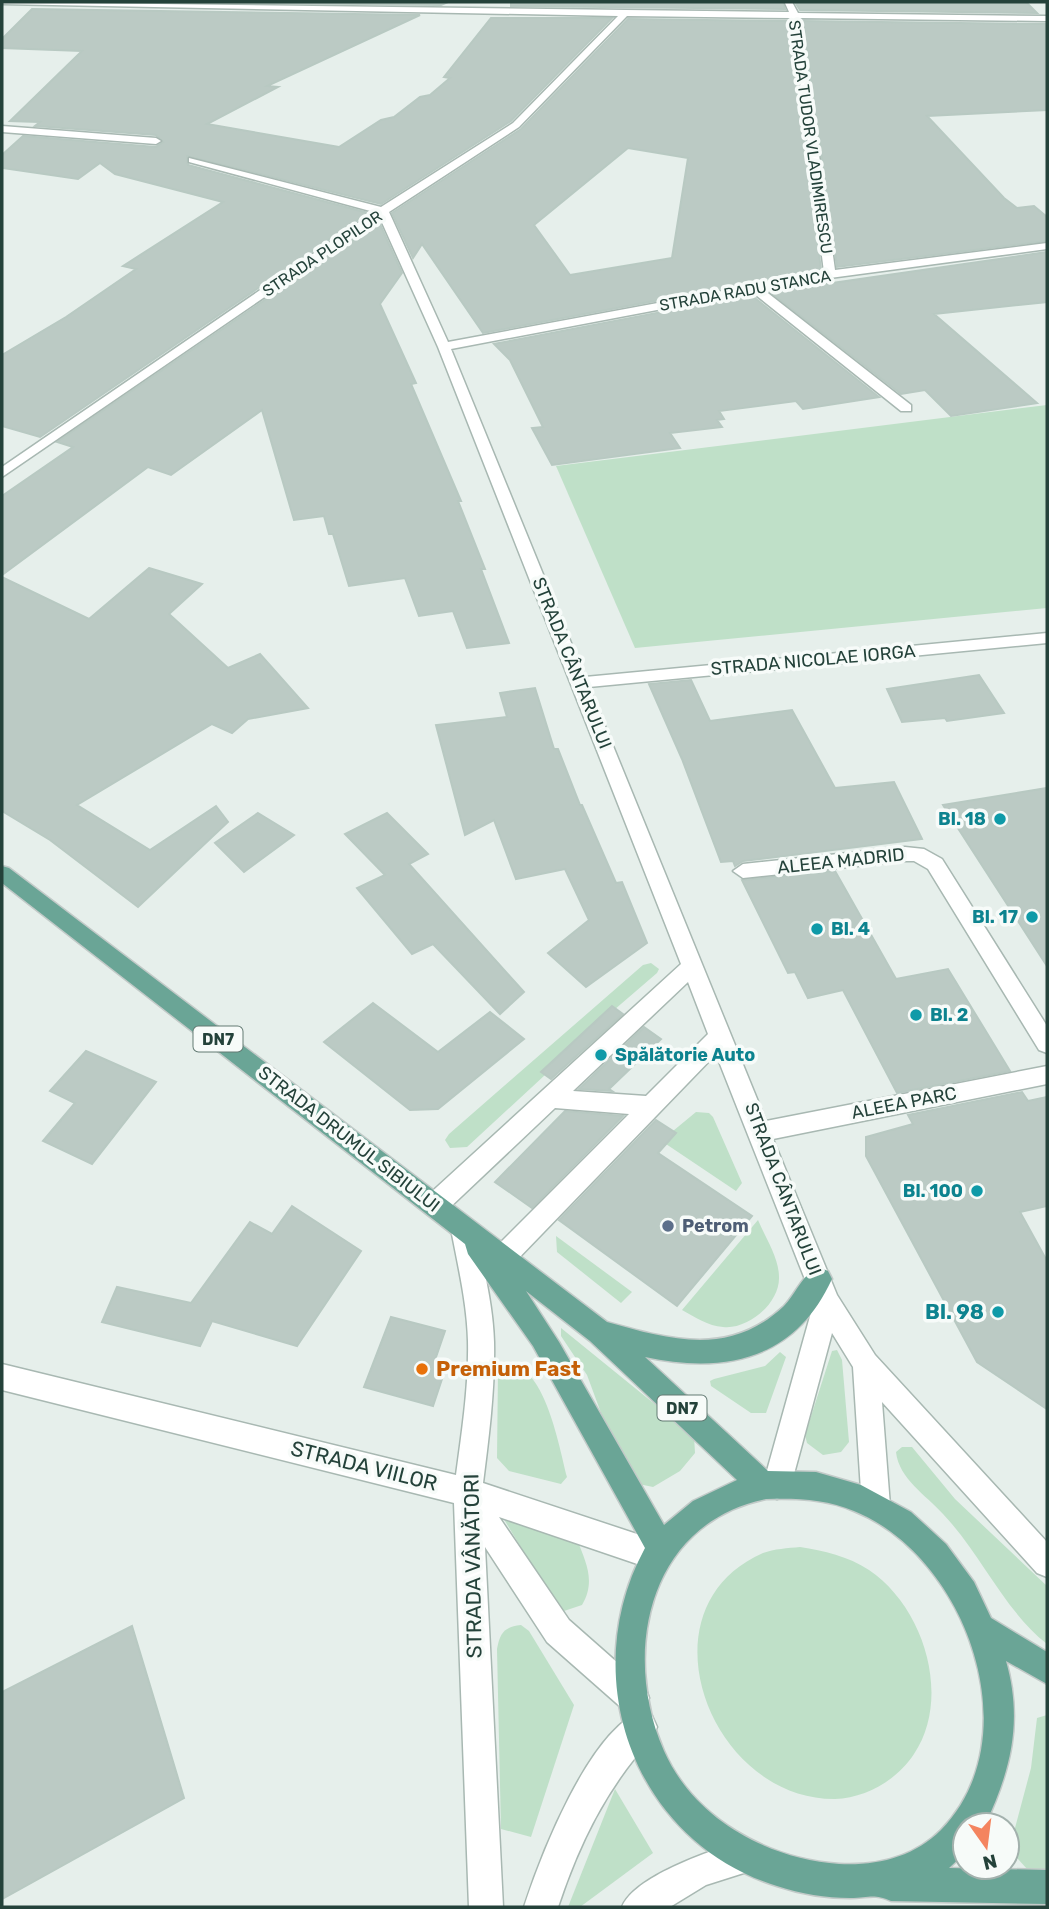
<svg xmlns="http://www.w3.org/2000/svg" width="1049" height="1909" viewBox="0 0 1049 1909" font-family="Rubik,sans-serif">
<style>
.green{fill:#bfe0c8}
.building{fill:#bbcac4;stroke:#b8c9c2;stroke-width:2;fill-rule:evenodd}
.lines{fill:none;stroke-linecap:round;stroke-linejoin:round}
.minor-casing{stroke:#a8b8b2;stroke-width:3}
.major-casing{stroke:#c2cac8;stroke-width:3}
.minor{fill:#fff;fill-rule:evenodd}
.major{fill:#6aa596;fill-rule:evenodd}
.culture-dot{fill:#0f9aa8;stroke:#f7fbf9;stroke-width:2.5}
.service-dot{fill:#5c6f8a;stroke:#f7fbf9;stroke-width:2.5}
.food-dot{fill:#e8710a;stroke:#f7fbf9;stroke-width:2.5}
.labels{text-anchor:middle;stroke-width:7;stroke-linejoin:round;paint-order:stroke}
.far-street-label{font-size:16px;fill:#24423a;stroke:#f7fbf9}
.shield{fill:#f7fbf9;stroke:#637a73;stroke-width:2}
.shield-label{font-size:16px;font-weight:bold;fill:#24423a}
.street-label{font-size:18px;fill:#24423a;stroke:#f7fbf9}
.culture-label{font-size:18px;font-weight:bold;fill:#0d838f;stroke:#f7fbf9;text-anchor:end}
.service-label{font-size:18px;font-weight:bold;fill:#4e5e75;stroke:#f7fbf9;text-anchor:start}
.near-culture-label{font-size:21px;font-weight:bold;fill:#0d838f;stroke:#f7fbf9;text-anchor:end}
.near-food-label{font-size:21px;font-weight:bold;fill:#c56008;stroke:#f7fbf9;text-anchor:start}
.near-street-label{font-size:21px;fill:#24423a;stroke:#f7fbf9}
</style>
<rect width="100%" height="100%" fill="#e6efeb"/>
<g class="green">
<path d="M1047,405V608L635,648L556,466Z"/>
<path d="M651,963L659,969L657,973L542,1072L545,1075L467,1147L450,1148L445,1140L449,1134L643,965Z"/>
<path d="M696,1112L709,1113L713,1117L742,1183L736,1191L666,1144L676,1133L673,1131Z"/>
<path d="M758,1220C765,1237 779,1258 779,1277C780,1303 748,1330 723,1327C708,1326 695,1317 682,1310Z"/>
<path d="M556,1236L632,1292L621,1303L557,1252Z"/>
<path d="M561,1328L694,1436L695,1453L680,1471L653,1487L634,1483L614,1448L587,1375L561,1336Z"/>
<path d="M837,1350L842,1360L849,1442L841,1452L823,1455L807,1443L805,1435L832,1351Z"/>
<path d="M780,1352L786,1357L766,1413H751L711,1386L710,1381L714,1379L765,1366Z"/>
<path d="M510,1363C546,1370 559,1446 567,1477L561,1484L509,1471L497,1458L498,1370Z"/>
<path d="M902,1447H912L955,1499L1047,1586V1644C1003,1609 982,1555 943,1514C926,1495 899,1479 896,1452Z"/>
<path d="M502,1516L577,1539C586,1563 596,1581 582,1605L564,1611L557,1607Z"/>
<path d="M800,1547C824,1551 848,1556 869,1570C924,1607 952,1697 914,1754C897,1780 866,1798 835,1799C710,1800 637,1608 763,1553C774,1549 788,1548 800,1547Z"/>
<path d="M521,1625L529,1631L574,1705L531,1837L501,1829L497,1649C500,1633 504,1627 521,1625Z"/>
<path d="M1047,1715V1870L1027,1869L1011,1851V1843L1031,1768L1037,1718Z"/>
<path d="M615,1789L653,1853L580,1907H568Z"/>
</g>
<g class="building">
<path d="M189,2H448L441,5Z"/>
<path d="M511,2H783L785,9L511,6Z"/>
<path d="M795,2H1026L1037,13L800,10Z"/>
<path d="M32,9L420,15L267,86L278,87L207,124L339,147L381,120L394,117L420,97L430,95L450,78L444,77L491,18H612L511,121L381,204L187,156L188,165L368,213L40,437L2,426V355L66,317L136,269L123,266L223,202L115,174L100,163L78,179L2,168V155L23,136L156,147L163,142L156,135L35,126L40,122L10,121L82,51L2,48V39Z"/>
<path d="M628,19L790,21L821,270L483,333L422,244L413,258L392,213L521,129ZM628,148L688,158L672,258L570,275L534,225Z"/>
<path d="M803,21L1046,24L1047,110L927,116L1004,198L1017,208L1034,206L1047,217V241L837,267Z"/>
<path d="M379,222L402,273L380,304L416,383L411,384L461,501H458L485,569H481L509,643L467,648L453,611L419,616L405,578L349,586L333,534H329L324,516L294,520L262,410L171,475L148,467L2,575V496L73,447L57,442Z"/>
<path d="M1047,252V302L934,314L1037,403L951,416L925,390L901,394L770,292Z"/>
<path d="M751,295L879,397L803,409L796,401L719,411L724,419L717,420L722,427L670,433L680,448L552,465L532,428L543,427L510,360L494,344Z"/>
<path d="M149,568L202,584L169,614L228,668L260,654L308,708L248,719L232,733L212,724L77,805L150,850L216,806L228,822L138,907L50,840L2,811V577L89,619Z"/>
<path d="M979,675L1004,713L947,721L945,718L902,722L887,689Z"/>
<path d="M691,680L710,721L792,710L835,788L894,782L922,839L743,861L735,866L733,861L721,862L682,759L649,684Z"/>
<path d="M535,688L554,749H558L580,805H582L616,883L622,882L647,943L586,987L548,953L589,920L565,869L516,879L494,820L465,835L436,725L507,717L500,693Z"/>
<path d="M1047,788V966L943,805Z"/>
<path d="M258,813L294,835L244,872L215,843Z"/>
<path d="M387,813L428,854L409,864L524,992L500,1014L433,944L412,954L357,888L385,875L345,834Z"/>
<path d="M835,871L896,979L948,969L1010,1071L897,1093L843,990L808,998L795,972L788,973L742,880Z"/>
<path d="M373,1003L438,1052L490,1012L524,1039L438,1109L410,1110L324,1042Z"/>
<path d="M612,1006L623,1014L551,1079L541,1072Z"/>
<path d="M644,1027L661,1039L609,1089L612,1091L579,1089Z"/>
<path d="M86,1051L156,1082L92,1164L43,1141L75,1103L50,1091Z"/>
<path d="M1022,1092L1028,1101L1047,1097V1206L1020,1212L1047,1261V1409L977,1362L866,1156V1137L913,1124L908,1115Z"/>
<path d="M565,1111L623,1116L532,1208L495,1182Z"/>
<path d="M656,1120L676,1133L658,1153L752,1216L677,1306L559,1220Z"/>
<path d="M292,1206L361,1251L297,1346L212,1321L200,1346L102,1322L117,1287L191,1303L250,1222L272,1234Z"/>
<path d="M391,1317L445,1331L435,1360L447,1364L433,1406L364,1387Z"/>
<path d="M132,1626L184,1798L2,1899V1692Z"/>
</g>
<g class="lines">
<g class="minor-casing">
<g id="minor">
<path d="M2,2L789,12L785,3L792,2L798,13L1047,16V21L800,18L835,270L1047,243V249L830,278L764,290L911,405V411H901L752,292L451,349L585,677L1047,633V643L589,687L766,1121L1047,1066V1084L773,1139L837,1295L875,1355L1047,1542V1577L1037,1573L882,1402L890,1506L886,1516L876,1520L866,1516L862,1506L853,1367L832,1333L791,1485L787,1495L777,1499L767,1495L763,1485L814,1302L716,1054L512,1265L503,1268L494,1265L490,1257L494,1249L629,1114L555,1108L444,1213L435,1216L426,1213L423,1205L426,1197L681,964L438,347L380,218L2,477V467L374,212L189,162V158L381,207L513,123L618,16L2,4ZM627,16L792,18L824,272L448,342L389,212L519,127ZM688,982L708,1034L646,1096L573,1091Z"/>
<path d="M2,126L156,138L161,141L156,144L2,132Z"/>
<path d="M905,847L924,849L942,859L1047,1026V1053L1039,1050L928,869L914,861H905L743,878L733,871L743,864Z"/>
<path d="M463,1218L472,1221L475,1229C483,1266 493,1304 494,1342C495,1389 489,1436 483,1483L655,1540L665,1545L670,1555L665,1565L655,1570L499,1517L569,1620L645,1687L649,1698L645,1709L634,1713L623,1709L547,1642L485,1547L503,1907H469L454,1503L2,1390V1364L456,1475C462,1431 469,1385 468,1341C467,1303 458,1266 451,1229L454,1221Z"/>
<path d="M641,1711L652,1716L657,1727L652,1738C606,1788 579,1844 558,1907H524C541,1855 588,1733 641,1711Z"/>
<path d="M738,1842L750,1847L755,1859L750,1871L706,1885L670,1907H622C634,1877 707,1852 738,1842Z"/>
</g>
</g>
<g class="major-casing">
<path id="major" d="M2,866L9,868L607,1322C671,1340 730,1357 784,1306C796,1294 802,1274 819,1267L828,1271L832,1279C795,1360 725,1374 645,1357L768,1471L816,1472L861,1485L911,1512L946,1544L974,1582L991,1618L1047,1652V1684L1006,1661C1023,1721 1011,1770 985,1825H965V1853L949,1868L1047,1870V1904L891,1901C873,1893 869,1898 850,1898C826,1898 801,1894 777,1886C634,1842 575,1677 645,1548L533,1346L468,1254L465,1244L2,883ZM526,1291L590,1341L737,1480L693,1501L664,1525L559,1342ZM766,1499C796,1498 826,1499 854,1511C966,1556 1032,1737 941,1830C914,1857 877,1866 839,1864C768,1859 694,1819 664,1751C621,1653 648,1523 766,1499Z"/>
</g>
<use href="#minor" class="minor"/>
<use href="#major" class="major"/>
</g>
<g class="culture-dot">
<circle cx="1000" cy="819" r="7"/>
<circle cx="1032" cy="917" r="7"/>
<circle cx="817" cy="929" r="7"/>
<circle cx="916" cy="1015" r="7"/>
<circle cx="601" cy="1055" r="7"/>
<circle cx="977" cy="1191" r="7"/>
<circle cx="998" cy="1312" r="7"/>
</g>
<circle class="service-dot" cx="668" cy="1226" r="7"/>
<circle class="food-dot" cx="422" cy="1369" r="7"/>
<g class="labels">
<g class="far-street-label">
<text transform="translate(811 137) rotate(82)" y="6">STRADA TUDOR VLADIMIRESCU</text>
<text transform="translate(322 253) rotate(-34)" y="6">STRADA PLOPILOR</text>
<text transform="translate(745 290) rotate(-10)" y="6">STRADA RADU STANCA</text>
</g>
<g class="shield">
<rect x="193.5" y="1026.5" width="49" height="25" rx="5"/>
<rect x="657.5" y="1395.5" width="49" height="25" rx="5"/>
</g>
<g class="shield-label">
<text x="218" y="1045">DN7</text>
<text x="682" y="1414">DN7</text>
</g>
<g class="street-label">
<text transform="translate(813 660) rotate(-5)" y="6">STRADA NICOLAE IORGA</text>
<text transform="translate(572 663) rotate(68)" y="6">STRADA CÂNTARULUI</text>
<text transform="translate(841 861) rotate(-6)" y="6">ALEEA MADRID</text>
<text transform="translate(904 1103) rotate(-11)" y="6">ALEEA PARC</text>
<text transform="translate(349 1139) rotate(38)" y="6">STRADA DRUMUL SIBIULUI</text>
<text transform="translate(783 1189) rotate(69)" y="6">STRADA CÂNTARULUI</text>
</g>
<g class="culture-label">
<text x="986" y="825">Bl. 18</text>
<text x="1018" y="923">Bl. 17</text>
<text x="831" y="935" text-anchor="start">Bl. 4</text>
<text x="930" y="1021" text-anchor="start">Bl. 2</text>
<text x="615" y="1061" text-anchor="start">Spălătorie Auto</text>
<text x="963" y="1197">Bl. 100</text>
</g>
<g class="service-label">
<text x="682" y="1232">Petrom</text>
</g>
<g class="near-culture-label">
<text x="984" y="1319">Bl. 98</text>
</g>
<g class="near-food-label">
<text x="436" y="1376">Premium Fast</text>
</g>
<g class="near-street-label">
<text transform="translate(364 1466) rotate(14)" y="7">STRADA VIILOR</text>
<text transform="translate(473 1566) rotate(-91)" y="7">STRADA VÂNĂTORI</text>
</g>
</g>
<rect width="1049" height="1909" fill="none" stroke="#24423a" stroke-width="7"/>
<g transform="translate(986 1846) rotate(166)"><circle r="33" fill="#f7fbf9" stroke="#a3b1ad" stroke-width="2"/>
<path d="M0-5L12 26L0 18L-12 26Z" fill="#f4845f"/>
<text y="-10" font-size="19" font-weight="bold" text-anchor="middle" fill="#24423a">N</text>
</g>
</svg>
